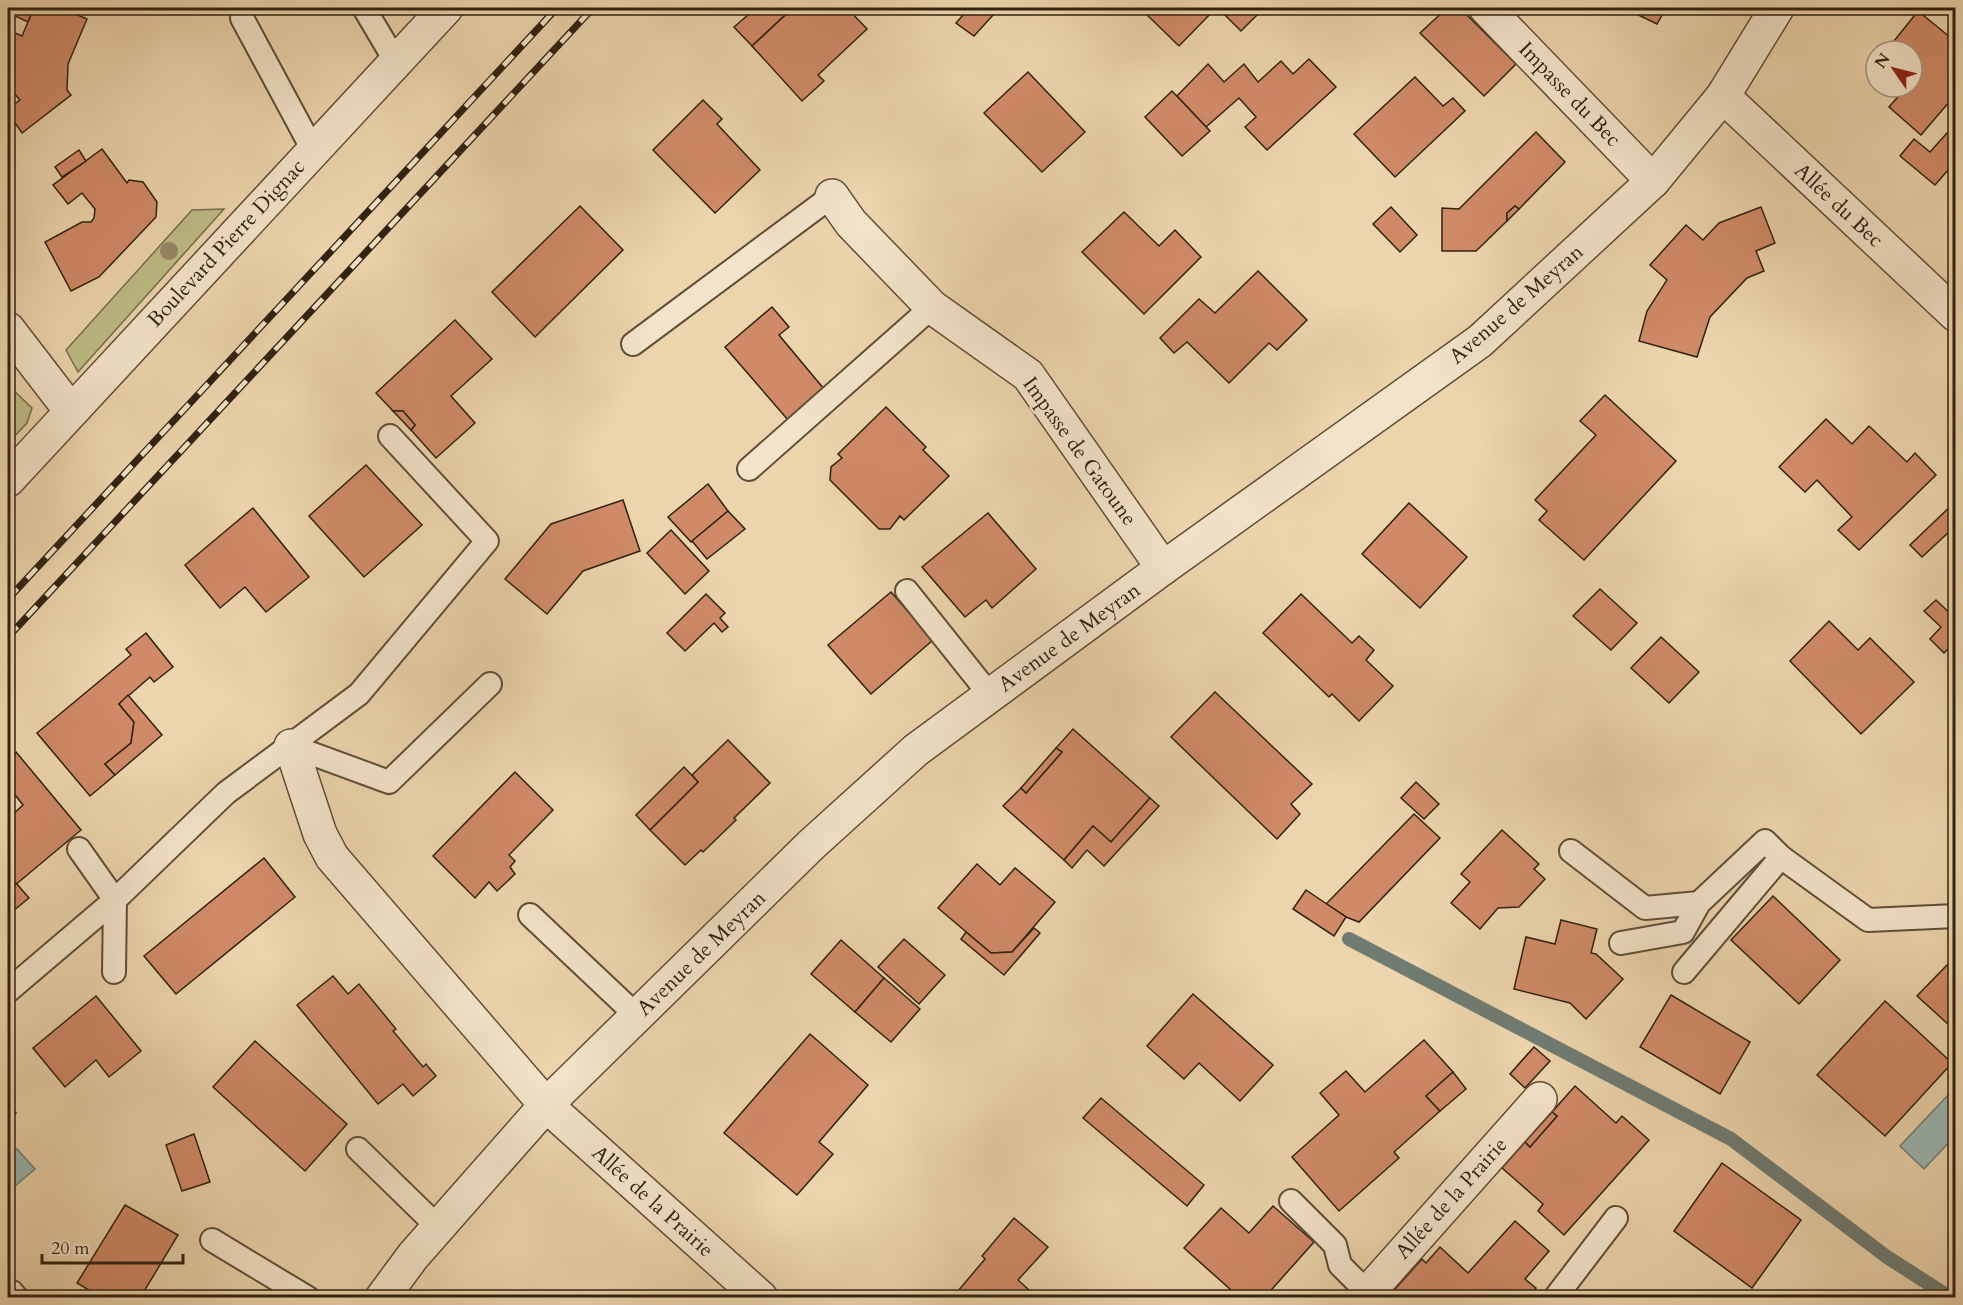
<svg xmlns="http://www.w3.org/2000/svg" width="1963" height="1305" viewBox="0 0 1963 1305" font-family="Cardo,serif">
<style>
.green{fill:#bdbb86;stroke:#766e4c;stroke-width:1.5}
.water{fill:#9bb7b2;stroke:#707b72;stroke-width:1.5}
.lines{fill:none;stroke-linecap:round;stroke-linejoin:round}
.stream{stroke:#707b72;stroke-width:14}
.building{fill:#d08a68;stroke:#302211;stroke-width:1.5}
.lane-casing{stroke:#5f4e38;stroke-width:26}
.street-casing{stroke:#5f4e38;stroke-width:36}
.lane{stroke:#f3e3c9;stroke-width:22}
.street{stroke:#f3e3c9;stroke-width:33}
.rail-casing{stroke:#302211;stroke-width:7}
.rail{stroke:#f3e3c9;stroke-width:4.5;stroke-dasharray:14;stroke-linecap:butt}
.tree{fill:#988767}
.labels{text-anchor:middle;stroke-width:4.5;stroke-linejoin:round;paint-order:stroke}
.street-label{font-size:21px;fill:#302211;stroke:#f3e3c9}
</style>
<rect width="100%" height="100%" fill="#ecd4ac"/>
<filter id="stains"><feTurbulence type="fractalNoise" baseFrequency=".00333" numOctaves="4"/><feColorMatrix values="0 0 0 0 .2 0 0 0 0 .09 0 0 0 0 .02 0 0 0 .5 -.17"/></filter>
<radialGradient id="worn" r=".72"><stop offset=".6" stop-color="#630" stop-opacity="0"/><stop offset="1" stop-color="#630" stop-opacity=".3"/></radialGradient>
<g class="green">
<path d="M224,209L78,372L66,350L192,210Z"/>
<path d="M8,385L32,408L27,423L8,443Z"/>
</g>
<g class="water">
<path d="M1948,1095L1955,1102V1136L1924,1169L1900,1146Z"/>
<path d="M17,1149L35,1169L8,1192V1157Z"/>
</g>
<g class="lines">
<path class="stream" d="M1349,939L1731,1139L1887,1257L1951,1298"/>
</g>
<g class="building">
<path d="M11,8H34L28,22L9,13Z"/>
<path d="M34,8H65L64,9L87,19L68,64L67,90L71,95L22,133L8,113V109L20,100L12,91L15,83L8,80V30L22,36Z"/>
<path d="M756,8H778L785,15L752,46L734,27Z"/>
<path d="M793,8H847L867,29L818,75L824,81L802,101L752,46Z"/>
<path d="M969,8H985L994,14L974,36L956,23Z"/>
<path d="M1140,8H1216L1179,46Z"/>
<path d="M1218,8H1256L1260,12L1241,31Z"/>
<path d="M1447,8H1460L1516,64L1484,96L1420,33Z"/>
<path d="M1624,8H1666L1657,24Z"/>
<path d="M1918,11L1956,42V94L1921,135L1889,107L1903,91L1898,87H1912V51H1886Z"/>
<path d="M1309,59L1336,87L1267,150L1245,127L1256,117L1239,98L1206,127L1177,96L1208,64L1224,82L1244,64L1258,82L1281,61L1293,74Z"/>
<path d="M1028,72L1085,132L1042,172L984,113Z"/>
<path d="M1415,77L1443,106L1453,98L1465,111L1395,177L1354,134Z"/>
<path d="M1172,91L1210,131L1182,156L1145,117Z"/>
<path d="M703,100L722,119L717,124L760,170L715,213L653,150Z"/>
<path d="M1536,132L1565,162L1519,209L1515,206L1507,213V221L1476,251H1442V208L1459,209Z"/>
<path d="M1947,133L1956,140V161L1935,185L1900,156L1914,139L1930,152Z"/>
<path d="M102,149L127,183L129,180L143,182L157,202L156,217L99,277L71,291L45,242L82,222H91L94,218L95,209L82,193L68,204L53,185Z"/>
<path d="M79,150L86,161L62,177L55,167Z"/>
<path d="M580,206L623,250L535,337L492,292Z"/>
<path d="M1515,206L1519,209L1507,221V213Z"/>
<path d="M1391,207L1417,235L1400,252L1373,224Z"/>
<path d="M1761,207L1775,243L1756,251L1764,271L1747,278L1710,317L1697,357L1639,341L1647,311L1667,280L1650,265L1686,225L1703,240L1719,223Z"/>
<path d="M1124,212L1159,246L1175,230L1201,257L1144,314L1082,252Z"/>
<path d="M1258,271L1307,320L1277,350L1269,343L1229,383L1187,342L1174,353L1160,338L1199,299L1215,313Z"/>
<path d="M772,307L789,327L779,335L824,389L788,420L725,347Z"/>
<path d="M455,320L492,359L451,396L475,423L436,458L411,430L415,425L403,411H393L376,393Z"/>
<path d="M1605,395L1676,461L1584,560L1539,520L1547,511L1535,500L1596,435L1580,421Z"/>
<path d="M886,407L926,447L923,450L949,476L904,520L900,516L890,529H879L830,480L831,467L842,458L838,454Z"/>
<path d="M393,411H403L415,425L411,430Z"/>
<path d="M1826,419L1852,444L1869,426L1907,462L1915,453L1936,475L1859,550L1838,530L1852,517L1817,480L1805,492L1779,467Z"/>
<path d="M366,465L422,525L364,577L309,516Z"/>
<path d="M708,484L728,511L691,542L668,517Z"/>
<path d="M623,500L640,551L583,571L547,614L505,579L551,524Z"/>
<path d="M1956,501V537L1950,531L1922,557L1910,545Z"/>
<path d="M1409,503L1467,557L1420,608L1362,554Z"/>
<path d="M253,508L309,577L266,612L245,587L220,608L185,565Z"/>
<path d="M728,511L745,529L707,559L692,541Z"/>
<path d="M988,513L1036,569L992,608L986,600L965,617L922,567Z"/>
<path d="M671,530L709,571L685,594L647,553Z"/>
<path d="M1600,589L1637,623L1611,650L1573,616Z"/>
<path d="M891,592L933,640L871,694L828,645Z"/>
<path d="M706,594L725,613L720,618L728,627L722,632L714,623L685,651L667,633Z"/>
<path d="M1301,594L1352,643L1359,636L1374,650L1366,660L1393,686L1359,721L1332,694L1329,697L1263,633Z"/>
<path d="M1936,600L1956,619V641L1944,653L1930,639L1941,627L1924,611Z"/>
<path d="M1829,621L1858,650L1870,638L1914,682L1861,734L1790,661Z"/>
<path d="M146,633L173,667L154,682L150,677L119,704L134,722L131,743L105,764L115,775L90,796L37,733L131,655L126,649Z"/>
<path d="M1661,637L1699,672L1669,703L1631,668Z"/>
<path d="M1215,692L1312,784L1291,804L1300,814L1277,839L1171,737Z"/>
<path d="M128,695L162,735L115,775L105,764L131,743L134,722L119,704Z"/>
<path d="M1073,729L1150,798L1111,842L1093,826L1064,860L1003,806L1021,788L1026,793L1062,752L1056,748Z"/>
<path d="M728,740L770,783L734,818L736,820L703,852L701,850L685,865L650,830L698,782L692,775Z"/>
<path d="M1056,748L1062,752L1026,793L1021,788Z"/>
<path d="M16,752L81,830L8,891V819L23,805L8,786V760Z"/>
<path d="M684,767L698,782L650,830L636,815Z"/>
<path d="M515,772L553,810L509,855L515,861L510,867L515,874L497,891L489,882L475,898L433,856Z"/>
<path d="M1416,782L1439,804L1424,819L1401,798Z"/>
<path d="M1150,798L1159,806L1104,866L1087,850L1072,868L1064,860L1093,826L1111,842Z"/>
<path d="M1414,814L1440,838L1359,922L1346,917L1326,904Z"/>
<path d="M1502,830L1539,864L1534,869L1545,879L1519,907L1498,908L1480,929L1451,903L1470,882L1461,874Z"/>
<path d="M264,858L295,897L176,994L144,956Z"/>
<path d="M977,864L1000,885L1015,868L1055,902L1012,952L991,953L938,908Z"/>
<path d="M16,883L29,898L13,911L8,904V891Z"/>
<path d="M1306,890L1346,917L1334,936L1293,909Z"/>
<path d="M1773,896L1840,960L1799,1004L1731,940Z"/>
<path d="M1561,920L1597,929L1591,953L1596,954L1623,979L1586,1019L1570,1003L1514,989L1526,937L1555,944Z"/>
<path d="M1034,928L1040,933L1004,975L961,939L966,932L991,953L1012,952Z"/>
<path d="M904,939L945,975L919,1004L878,967Z"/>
<path d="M841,940L884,978L855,1012L811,974Z"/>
<path d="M1947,965L1956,972V1018L1949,1025L1917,996Z"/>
<path d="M333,976L348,994L359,984L396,1029L393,1031L423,1067L426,1064L436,1076L413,1096L403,1084L378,1104L297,1005Z"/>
<path d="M884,978L920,1009L891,1042L855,1012Z"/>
<path d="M1193,994L1273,1065L1240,1101L1199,1063L1184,1079L1147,1046Z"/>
<path d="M1671,995L1750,1042L1720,1094L1640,1047Z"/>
<path d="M96,996L141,1051L109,1077L96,1060L65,1087L33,1048Z"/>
<path d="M1885,1001L1952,1063L1885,1136L1817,1075Z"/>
<path d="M1956,1018V1032L1949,1025Z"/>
<path d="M810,1034L868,1085L819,1142L833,1154L797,1195L724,1133Z"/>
<path d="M1424,1040L1453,1072L1426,1096L1440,1111L1394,1152L1399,1158L1339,1211L1292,1157L1339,1115L1320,1093L1346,1071L1365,1092Z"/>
<path d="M255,1041L347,1124L305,1171L213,1087Z"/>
<path d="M1534,1047L1550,1061L1525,1088L1510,1074Z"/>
<path d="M1453,1072L1466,1089L1440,1111L1426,1096Z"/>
<path d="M1575,1086L1616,1123L1622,1116L1649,1140L1564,1235L1538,1211L1543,1204L1502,1168L1525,1142L1530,1147L1557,1116L1552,1112Z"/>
<path d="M1101,1098L1204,1185L1187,1206L1083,1118Z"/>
<path d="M8,1103L16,1113L8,1120Z"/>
<path d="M1552,1112L1557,1116L1530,1147L1525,1142Z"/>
<path d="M194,1134L210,1182L182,1191L166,1145Z"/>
<path d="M1722,1163L1801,1220L1752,1288L1674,1231Z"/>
<path d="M125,1205L178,1235L140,1298H102L77,1283Z"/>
<path d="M1273,1206L1314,1242L1264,1298H1240L1184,1248L1221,1208L1249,1233Z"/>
<path d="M1014,1218L1048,1247L1018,1280L1038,1298H952L985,1259L982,1256Z"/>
<path d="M1515,1221L1549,1251L1525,1279L1536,1288L1528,1298H1387L1422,1259L1426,1263L1440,1247L1468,1273Z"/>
</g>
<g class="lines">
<g class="lane-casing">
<g id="lane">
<path d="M364,8L396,62"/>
<path d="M242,18L313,150"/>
<path d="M633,344L832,196"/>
<path d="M749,469L932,307"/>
<path d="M907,591L990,695"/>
<path d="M291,746L389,782L490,684"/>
<path d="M79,849L115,900L114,972"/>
<path d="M1571,851L1645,908L1699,903"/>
<path d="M530,915L637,1016"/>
<path d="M1621,943L1683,932L1699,903L1765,841L1781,857L1868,920L1956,916"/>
<path d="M1684,972L1781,857"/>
<path d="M8,991L115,900L226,793L359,694L487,541L390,436"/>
<path d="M358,1149L438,1227"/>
<path d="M1291,1201L1335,1245L1340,1265L1368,1293"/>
<path d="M212,1240L308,1298"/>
<path d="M12,1292L17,1298"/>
<path d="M1555,1298L1616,1218"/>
</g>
</g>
<g class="street-casing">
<g id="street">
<path d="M1486,8L1653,181"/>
<path d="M1723,96L1956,315"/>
<path d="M832,196L851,223L932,307L1028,375L1163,568"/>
<path d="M8,329L71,411"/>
<path d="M8,480L446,8"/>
<path d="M291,746L320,834L332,857L546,1105L761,1298"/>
<path d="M382,1298L413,1256L546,1105L811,845L916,750L1163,568L1480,341L1653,181L1723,96L1777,8"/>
<path d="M1363,1298L1540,1099"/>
</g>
</g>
<use href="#lane" class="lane"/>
<use href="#street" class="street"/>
<g class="rail-casing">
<g id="rail">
<path d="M8,599L557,8"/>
<path d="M8,637L593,8"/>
</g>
</g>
<use href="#rail" class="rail"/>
</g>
<circle class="tree" cx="169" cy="251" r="9"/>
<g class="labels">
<g class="street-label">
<text transform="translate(1570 94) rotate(46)" y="7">Impasse du Bec</text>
<text transform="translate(1839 205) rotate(43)" y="7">Allée du Bec</text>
<text transform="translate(226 243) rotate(-47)" y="7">Boulevard Pierre Dignac</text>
<text transform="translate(1516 304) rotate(-41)" y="7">Avenue de Meyran</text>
<text transform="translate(1080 451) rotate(54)" y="7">Impasse de Gatoune</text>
<text transform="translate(1069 637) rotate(-36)" y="7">Avenue de Meyran</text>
<text transform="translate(701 953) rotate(-44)" y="7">Avenue de Meyran</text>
<text transform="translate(1451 1198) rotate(-48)" y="7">Allée de la Prairie</text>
<text transform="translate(653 1201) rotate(42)" y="7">Allée de la Prairie</text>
</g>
</g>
<rect width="1963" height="1305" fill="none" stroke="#ecd4ac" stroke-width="30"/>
<rect x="9" y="9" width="1945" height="1287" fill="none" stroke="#302211" stroke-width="3"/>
<rect x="15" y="15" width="1933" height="1275" fill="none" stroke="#302211" stroke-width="1.5"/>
<g transform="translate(1894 69) rotate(305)"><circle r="28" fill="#f3e3c9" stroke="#a5967f" stroke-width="1.5"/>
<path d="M0-4.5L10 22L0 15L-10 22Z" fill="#8f2418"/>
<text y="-9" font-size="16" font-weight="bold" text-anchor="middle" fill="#302211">N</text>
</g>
<path d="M42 1254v9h141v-9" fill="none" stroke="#302211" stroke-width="3"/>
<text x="51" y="1254" font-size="18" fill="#302211" stroke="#f3e3c9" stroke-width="4.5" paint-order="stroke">20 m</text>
<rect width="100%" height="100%" filter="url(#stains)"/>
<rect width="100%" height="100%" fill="url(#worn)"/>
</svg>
